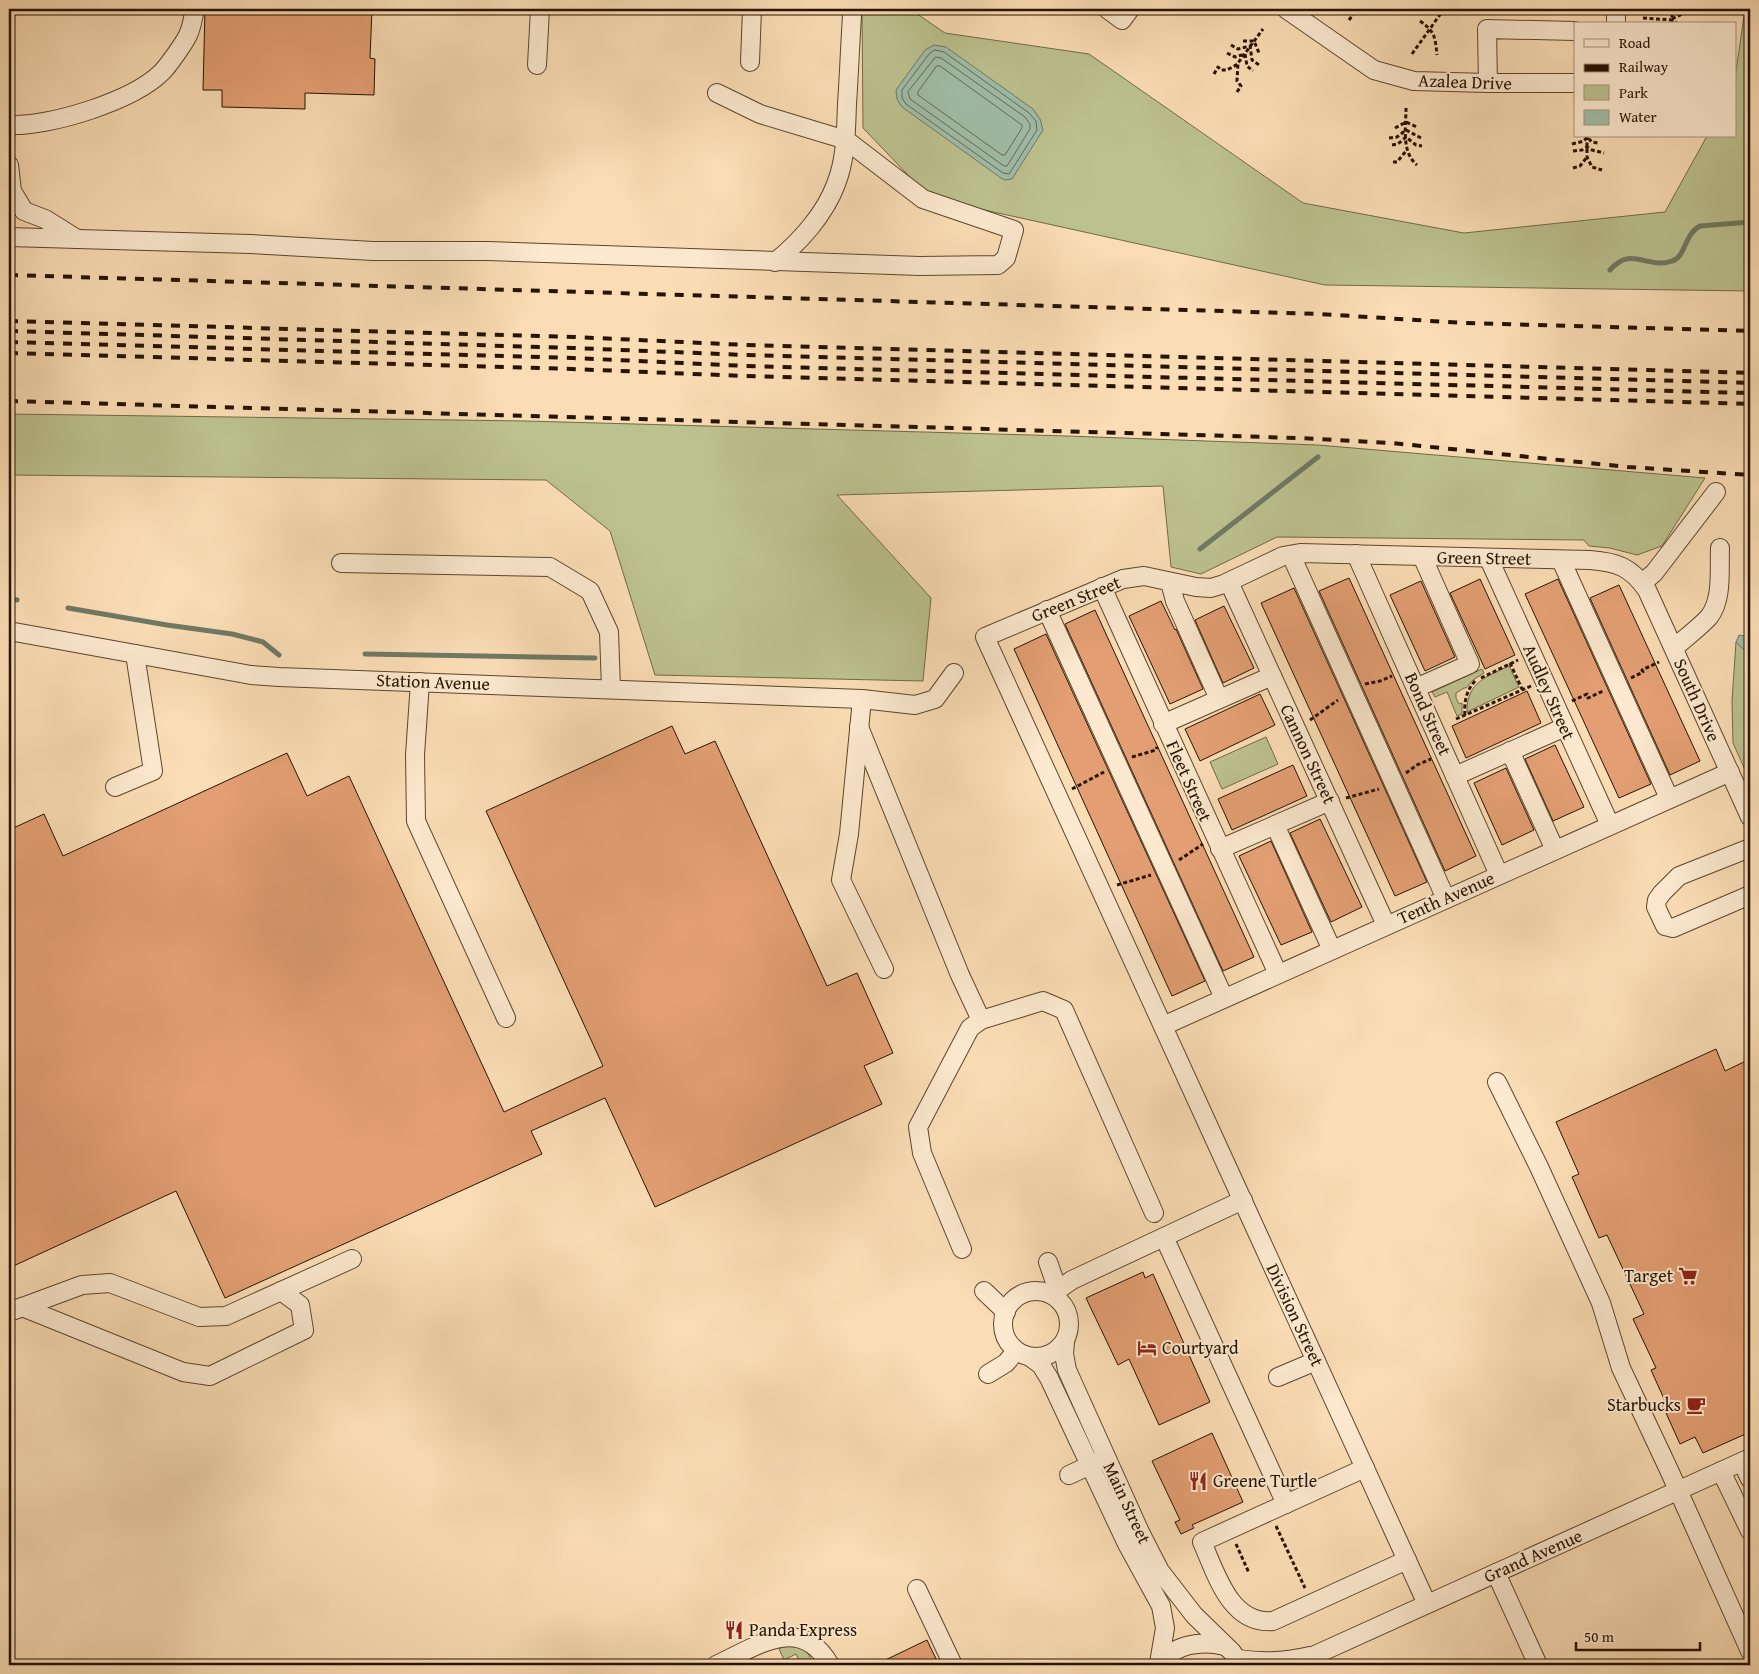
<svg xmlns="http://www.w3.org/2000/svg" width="1759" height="1674" viewBox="0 0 1759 1674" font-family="'Gentium Book Plus',serif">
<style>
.green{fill:#bcc28f;stroke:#716a48}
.water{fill:#a0bda8;stroke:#6f7965}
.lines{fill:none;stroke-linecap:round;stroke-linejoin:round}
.shore{stroke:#636854;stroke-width:1}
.stream{stroke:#6f7965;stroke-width:5}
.building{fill:#e39f73;stroke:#261300}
.minor-casing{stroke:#5b462d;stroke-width:20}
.path{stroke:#261300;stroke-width:3;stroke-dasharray:4 2.5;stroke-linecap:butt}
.minor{stroke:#fce9cf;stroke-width:18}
.rail{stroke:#261300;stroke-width:4;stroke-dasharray:9 9;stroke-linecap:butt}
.labels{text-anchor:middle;stroke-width:4;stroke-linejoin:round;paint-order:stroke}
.street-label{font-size:18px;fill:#261300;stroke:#fce9cf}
.poi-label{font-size:18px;fill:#261300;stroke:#fce9cf;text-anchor:start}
</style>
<rect width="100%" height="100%" fill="#fbddb5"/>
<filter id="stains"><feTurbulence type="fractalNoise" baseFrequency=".004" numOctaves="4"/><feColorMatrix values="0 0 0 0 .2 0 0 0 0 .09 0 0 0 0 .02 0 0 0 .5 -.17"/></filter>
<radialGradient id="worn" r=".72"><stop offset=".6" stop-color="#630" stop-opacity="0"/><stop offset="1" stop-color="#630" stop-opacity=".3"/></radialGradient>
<g class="green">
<path d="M862,9H910L945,33L1089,54L1303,203L1464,233L1665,212L1707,136H1735V78L1745,9H1750V291L1325,285L930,198L863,128Z"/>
<path d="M9,414L527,421L1067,436L1318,445L1705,478L1662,546L1637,555L1610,548L1589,546L1584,540L1277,537L1201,574L1171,567L1163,486L837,495L931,598L923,681L655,675L610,531L546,480L9,475Z"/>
<path d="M1736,642L1750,656V665L1746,675V691L1750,704V781L1733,743L1732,701Z"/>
<path d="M1509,666L1519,687L1467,712C1466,683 1487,676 1509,666Z"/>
<path d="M1482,669L1484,673L1473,680L1466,688H1464L1456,693V698L1459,704L1462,703V714L1457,716L1447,692L1435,697L1432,692Z"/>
<path d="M1266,737L1278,764L1222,789L1210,762Z"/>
<path d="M787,1645C799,1646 806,1648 811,1659L805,1665H801L796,1654L784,1660L779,1649Z"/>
</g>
<g class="water">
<path d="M934,45L946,47L1033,109L1040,119L1043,130L1012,179L1005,180L1001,178L902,107L897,99L896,90L925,50Z"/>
<path d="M1739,635L1750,637V656L1736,642Z"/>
<path d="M1750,665V704C1746,690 1745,679 1750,665Z"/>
</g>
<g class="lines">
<g class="shore">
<path d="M935,50L944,52L1029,113L1036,121L1037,130L1009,174L1003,173L906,104L902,98V90L929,54Z"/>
<path d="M936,57L941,58L1025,117L1030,124V129L1007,166H1004L910,99L908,92Z"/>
<path d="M937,66H940L1022,125V128L1005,155H1002L918,95V92Z"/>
</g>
<g class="stream">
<path d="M1610,270C1632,245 1647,270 1672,261C1686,257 1684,234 1700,226L1750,222"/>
<path d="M1200,549L1318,457"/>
<path d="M9,598L17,600"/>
<path d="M68,608L167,625L232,634L263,642L279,655"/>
<path d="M365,654L595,658"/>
</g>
</g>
<g class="building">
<path d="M205,9H372L370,58L375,59L374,95L305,93V109L222,107V90H203Z"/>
<path d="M1349,578L1476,856L1445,871L1319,591Z"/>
<path d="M1480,579L1515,655L1485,669L1450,593Z"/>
<path d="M1558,579L1651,784L1619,798L1525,594Z"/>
<path d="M1421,581L1455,657L1425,671L1390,595Z"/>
<path d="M1619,585L1700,761L1670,775L1590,598Z"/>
<path d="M1294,588L1427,882L1395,896L1261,603Z"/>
<path d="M1161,601L1175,630L1176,629L1203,689L1170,704L1129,616Z"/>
<path d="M1224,606L1254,668L1223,683L1195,620Z"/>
<path d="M1095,610L1254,957L1223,971L1065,624Z"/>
<path d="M1046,634L1205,981L1172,996L1014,649Z"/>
<path d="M1527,691L1541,723L1466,758L1452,726Z"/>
<path d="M1260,694L1275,725L1200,761L1185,729Z"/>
<path d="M672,726L685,754L715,741L827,986L857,973L893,1053L864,1066L882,1104L655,1207L605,1098L531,1131L542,1154L225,1298L176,1191L9,1268V830L44,814L63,856L287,753L307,796L349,776L504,1112L603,1066L486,811Z"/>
<path d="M1555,745L1584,807L1553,821L1525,759Z"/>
<path d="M1293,765L1307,796L1232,830L1218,799Z"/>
<path d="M1506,768L1534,830L1502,845L1474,783Z"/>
<path d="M1320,819L1362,907L1331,922L1290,833Z"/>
<path d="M1271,841L1312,932L1281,945L1239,856Z"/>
<path d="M1716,1049L1725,1071L1750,1059V1432L1703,1453L1695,1437L1680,1444L1661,1402L1665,1401L1651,1370L1656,1368L1633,1319L1644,1314L1607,1235L1599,1238L1572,1177L1579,1174L1556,1122Z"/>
<path d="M1143,1272L1145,1278L1153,1274L1210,1402L1159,1425L1129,1359L1118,1365L1086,1298Z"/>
<path d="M1212,1433L1243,1502L1192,1525L1194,1528L1181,1534L1175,1522L1180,1520L1152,1461Z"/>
<path d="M927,1640L939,1665H875Z"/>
</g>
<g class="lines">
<g class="minor-casing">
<g id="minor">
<path d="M1107,9L1122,20L1130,9"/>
<path d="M1286,9L1374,70L1414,81L1488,83H1575"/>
<path d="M1616,24V9"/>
<path d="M750,62L752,9"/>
<path d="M537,65L540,9"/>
<path d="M1488,83L1487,29L1575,31"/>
<path d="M9,125C49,127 133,101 162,72C168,66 185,42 188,35C192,27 193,17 195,9"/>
<path d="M9,165L12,191L24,211L45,219L77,239"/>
<path d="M9,237L250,244L373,251H488L920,266L998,265L1006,258L1014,230L923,199L846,140L760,114L717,93"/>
<path d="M775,262C800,242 825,214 836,184C846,159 846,131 847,104C849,75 850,46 852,16L850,9"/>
<path d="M1356,554L1499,875"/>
<path d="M1291,555L1446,899"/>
<path d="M1489,559L1610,825"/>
<path d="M1561,560L1669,798"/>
<path d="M341,563L550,567L590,591L609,632L611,689"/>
<path d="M1170,582L1175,601L1219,699"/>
<path d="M1229,582L1386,925"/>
<path d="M1642,583L1654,573L1716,492"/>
<path d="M1102,587L1278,974"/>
<path d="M1047,610L1224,998"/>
<path d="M9,631L251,675L279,677L862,699L915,705L935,699L954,673"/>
<path d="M1674,648C1685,638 1699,628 1709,617C1723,599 1719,570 1720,548"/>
<path d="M420,682L415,755L416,821L506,1018"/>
<path d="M1416,688L1470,664L1422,556"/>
<path d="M862,699L849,834L841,880L884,969"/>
<path d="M1163,724L1272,676"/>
<path d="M859,727L960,975L981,1020L970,1028L918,1127L922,1153L962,1249"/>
<path d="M1510,751L1555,850"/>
<path d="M1455,776L1565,727"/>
<path d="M115,787L153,771L135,654"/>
<path d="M1275,825L1332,950"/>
<path d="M1750,848L1679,876L1662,893L1657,900L1656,907L1665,926L1673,928L1750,895"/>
<path d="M1220,849L1330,801"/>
<path d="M981,1020L1043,1001L1064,1010L1154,1213"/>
<path d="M1163,1026L1730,772"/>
<path d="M1497,1082L1539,1167L1601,1303L1621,1368L1669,1470L1750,1651"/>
<path d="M1164,1237L1286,1504"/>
<path d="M1048,1262L1055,1282L1054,1296"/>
<path d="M984,1291L1006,1312"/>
<circle cx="1036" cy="1324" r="33"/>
<path d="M1054,1296L1059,1289L1072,1280L1243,1200"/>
<path d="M22,1307L183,1372L210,1376L304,1330L300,1305L281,1291"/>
<path d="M9,1312L82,1285L110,1283L199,1317L226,1316L352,1259"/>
<path d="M1065,1342L1064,1354L1067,1370L1140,1532L1160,1571L1194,1615L1232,1652L1241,1665"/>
<path d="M1030,1357L1041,1365L1049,1378L1127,1544L1161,1606L1165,1628L1159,1663"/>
<path d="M988,1374L1006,1363L1016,1351"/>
<path d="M1278,1377L1316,1361"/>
<path d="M1742,1462L1750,1479"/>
<path d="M1365,1468L1202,1542C1216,1573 1230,1625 1273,1621L1407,1560"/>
<path d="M1721,1471L1750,1531"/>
<path d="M1069,1475L1099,1461"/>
<path d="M1496,1573L1538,1665"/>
<path d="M917,1589L953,1665"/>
<path d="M1427,1604L985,637L1123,579L1144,576L1196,587L1211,588L1224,584L1283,556L1300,553L1590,560C1617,562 1631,567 1647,590L1750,817"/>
<path d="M1238,1659C1263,1663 1285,1662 1310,1656"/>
<path d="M716,1665C756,1647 800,1613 830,1665"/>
<path d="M1158,1665C1174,1644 1201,1640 1225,1646"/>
<path d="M1298,1665L1315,1655L1750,1458"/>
</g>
</g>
<g class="path">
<path d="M1643,18L1672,20L1678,24"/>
<path d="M1672,19L1692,9"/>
<path d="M1349,20L1357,9"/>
<path d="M1420,21C1435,32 1435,36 1437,55"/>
<path d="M1672,24V9"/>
<path d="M1243,41H1254L1259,53"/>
<path d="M1231,45L1238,49L1250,46L1252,60L1259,65"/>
<path d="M1227,53L1235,57L1245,54L1247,66L1253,71"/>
<path d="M1412,54L1444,9"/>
<path d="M1214,74L1218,67L1221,70H1227L1238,64"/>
<path d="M1237,92L1241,86L1237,81L1238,63L1263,29"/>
<path d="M1406,108C1406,127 1401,152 1417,165"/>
<path d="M1395,128L1406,122L1417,127"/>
<path d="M1587,136V157L1592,167L1602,170"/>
<path d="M1389,138L1397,137L1406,130L1421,138"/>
<path d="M1572,144L1584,141L1587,137L1592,142L1598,143"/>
<path d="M1392,145L1398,144L1406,137L1416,145L1422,146"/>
<path d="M1573,151L1582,150L1587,147L1592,150L1604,153"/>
<path d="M1393,162H1397L1406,151"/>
<path d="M1573,168L1580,166L1587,157"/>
<path d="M1510,663L1522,689"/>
<path d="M1481,678L1518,660"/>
<path d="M1631,678L1643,672L1642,670L1659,662"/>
<path d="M1365,684L1380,681L1392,676"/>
<path d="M1572,701L1587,694L1588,698L1603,691"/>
<path d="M1465,715C1464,702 1466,691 1475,681"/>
<path d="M1456,719L1531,686"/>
<path d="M1310,720L1338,700"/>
<path d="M1132,757L1156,750L1157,747"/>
<path d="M1406,773L1417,765L1431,759"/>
<path d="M1072,789L1104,772"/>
<path d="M1346,798L1379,789"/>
<path d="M1179,860L1203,844"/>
<path d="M1117,885L1151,875"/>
<path d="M1276,1526L1305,1588"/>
<path d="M1236,1544L1249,1573"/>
</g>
<use href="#minor" class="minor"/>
<g class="rail">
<path d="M9,275L954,303L1320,314L1464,323L1750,331"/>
<path d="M9,321L574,337L746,345L1750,373"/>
<path d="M9,331L573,348L746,355L1750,383"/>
<path d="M9,342L573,358L746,366L1750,393"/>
<path d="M9,353L572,369L745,376L1750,404"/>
<path d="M9,401L1299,438L1392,443L1628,467L1750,475"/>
</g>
</g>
<defs>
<g id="supermarket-bare" transform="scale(1.5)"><path d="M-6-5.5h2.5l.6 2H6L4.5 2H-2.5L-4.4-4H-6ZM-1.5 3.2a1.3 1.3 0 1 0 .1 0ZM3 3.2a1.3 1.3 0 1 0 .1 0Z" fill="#8f2418" stroke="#fce9cf" stroke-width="2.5" paint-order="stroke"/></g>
<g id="hotel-bare" transform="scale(1.5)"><path d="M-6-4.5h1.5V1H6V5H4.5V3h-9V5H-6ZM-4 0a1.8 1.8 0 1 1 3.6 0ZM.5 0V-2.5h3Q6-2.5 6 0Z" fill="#8f2418" stroke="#fce9cf" stroke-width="2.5" paint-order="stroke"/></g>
<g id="cafe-bare" transform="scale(1.5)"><path d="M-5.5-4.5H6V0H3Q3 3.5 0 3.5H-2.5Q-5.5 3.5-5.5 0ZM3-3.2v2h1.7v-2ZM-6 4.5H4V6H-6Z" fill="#8f2418" stroke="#fce9cf" stroke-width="2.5" paint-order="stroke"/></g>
<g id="restaurant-bare" transform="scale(1.5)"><path d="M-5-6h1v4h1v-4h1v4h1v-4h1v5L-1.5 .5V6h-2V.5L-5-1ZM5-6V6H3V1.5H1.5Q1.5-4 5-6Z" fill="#8f2418" stroke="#fce9cf" stroke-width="2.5" paint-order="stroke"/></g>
</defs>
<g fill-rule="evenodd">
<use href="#supermarket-bare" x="1688" y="1276"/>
<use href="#hotel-bare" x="1147" y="1348"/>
<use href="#cafe-bare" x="1696" y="1405"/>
<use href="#restaurant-bare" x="1198" y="1481"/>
<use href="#restaurant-bare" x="734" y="1630"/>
</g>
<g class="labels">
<g class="street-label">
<text transform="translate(1465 82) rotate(2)" y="6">Azalea Drive</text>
<text transform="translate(1484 558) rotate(1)" y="6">Green Street</text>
<text transform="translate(1076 599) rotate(-22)" y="6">Green Street</text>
<text transform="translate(433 682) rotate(2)" y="6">Station Avenue</text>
<text transform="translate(1549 692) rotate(66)" y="6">Audley Street</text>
<text transform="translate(1697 700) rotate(66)" y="6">South Drive</text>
<text transform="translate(1428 714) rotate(66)" y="6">Bond Street</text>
<text transform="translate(1308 754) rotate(65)" y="6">Cannon Street</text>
<text transform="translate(1189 781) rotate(66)" y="6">Fleet Street</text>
<text transform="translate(1446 898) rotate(-24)" y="6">Tenth Avenue</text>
<text transform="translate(1295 1315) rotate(65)" y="6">Division Street</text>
<text transform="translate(1127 1503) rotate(65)" y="6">Main Street</text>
<text transform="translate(1533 1556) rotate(-24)" y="6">Grand Avenue</text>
</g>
<g class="poi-label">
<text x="1673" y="1282" text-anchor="end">Target</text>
<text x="1162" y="1354">Courtyard</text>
<text x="1681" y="1411" text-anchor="end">Starbucks</text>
<text x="1213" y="1487">Greene Turtle</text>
<text x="749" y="1636">Panda Express</text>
</g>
</g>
<rect width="1759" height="1674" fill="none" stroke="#fbddb5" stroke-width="30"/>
<rect x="10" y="10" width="1739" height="1654" fill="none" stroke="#261300" stroke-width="2.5"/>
<rect x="15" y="15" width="1729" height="1644" fill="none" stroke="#261300"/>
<rect x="1574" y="22" width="162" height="115" fill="#fce9cf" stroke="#a6937c"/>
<rect x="1584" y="39" width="25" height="8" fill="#fce9cf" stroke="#a6937c"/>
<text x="1619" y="48" font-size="15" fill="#261300">Road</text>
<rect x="1584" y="64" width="25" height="8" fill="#261300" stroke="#a6937c"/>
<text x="1619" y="72" font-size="15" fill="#261300">Railway</text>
<rect x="1584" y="85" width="25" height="15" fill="#bcc28f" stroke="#a6937c"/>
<text x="1619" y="98" font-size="15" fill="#261300">Park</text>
<rect x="1584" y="110" width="25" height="15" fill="#a0bda8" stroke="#a6937c"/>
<text x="1619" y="122" font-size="15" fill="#261300">Water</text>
<path d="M1576 1642v8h124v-8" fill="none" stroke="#261300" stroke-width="2.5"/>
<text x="1584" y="1642" font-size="15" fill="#261300" stroke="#fce9cf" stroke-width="4" paint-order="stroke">50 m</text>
<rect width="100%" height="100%" filter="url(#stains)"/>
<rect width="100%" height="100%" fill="url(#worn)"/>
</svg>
